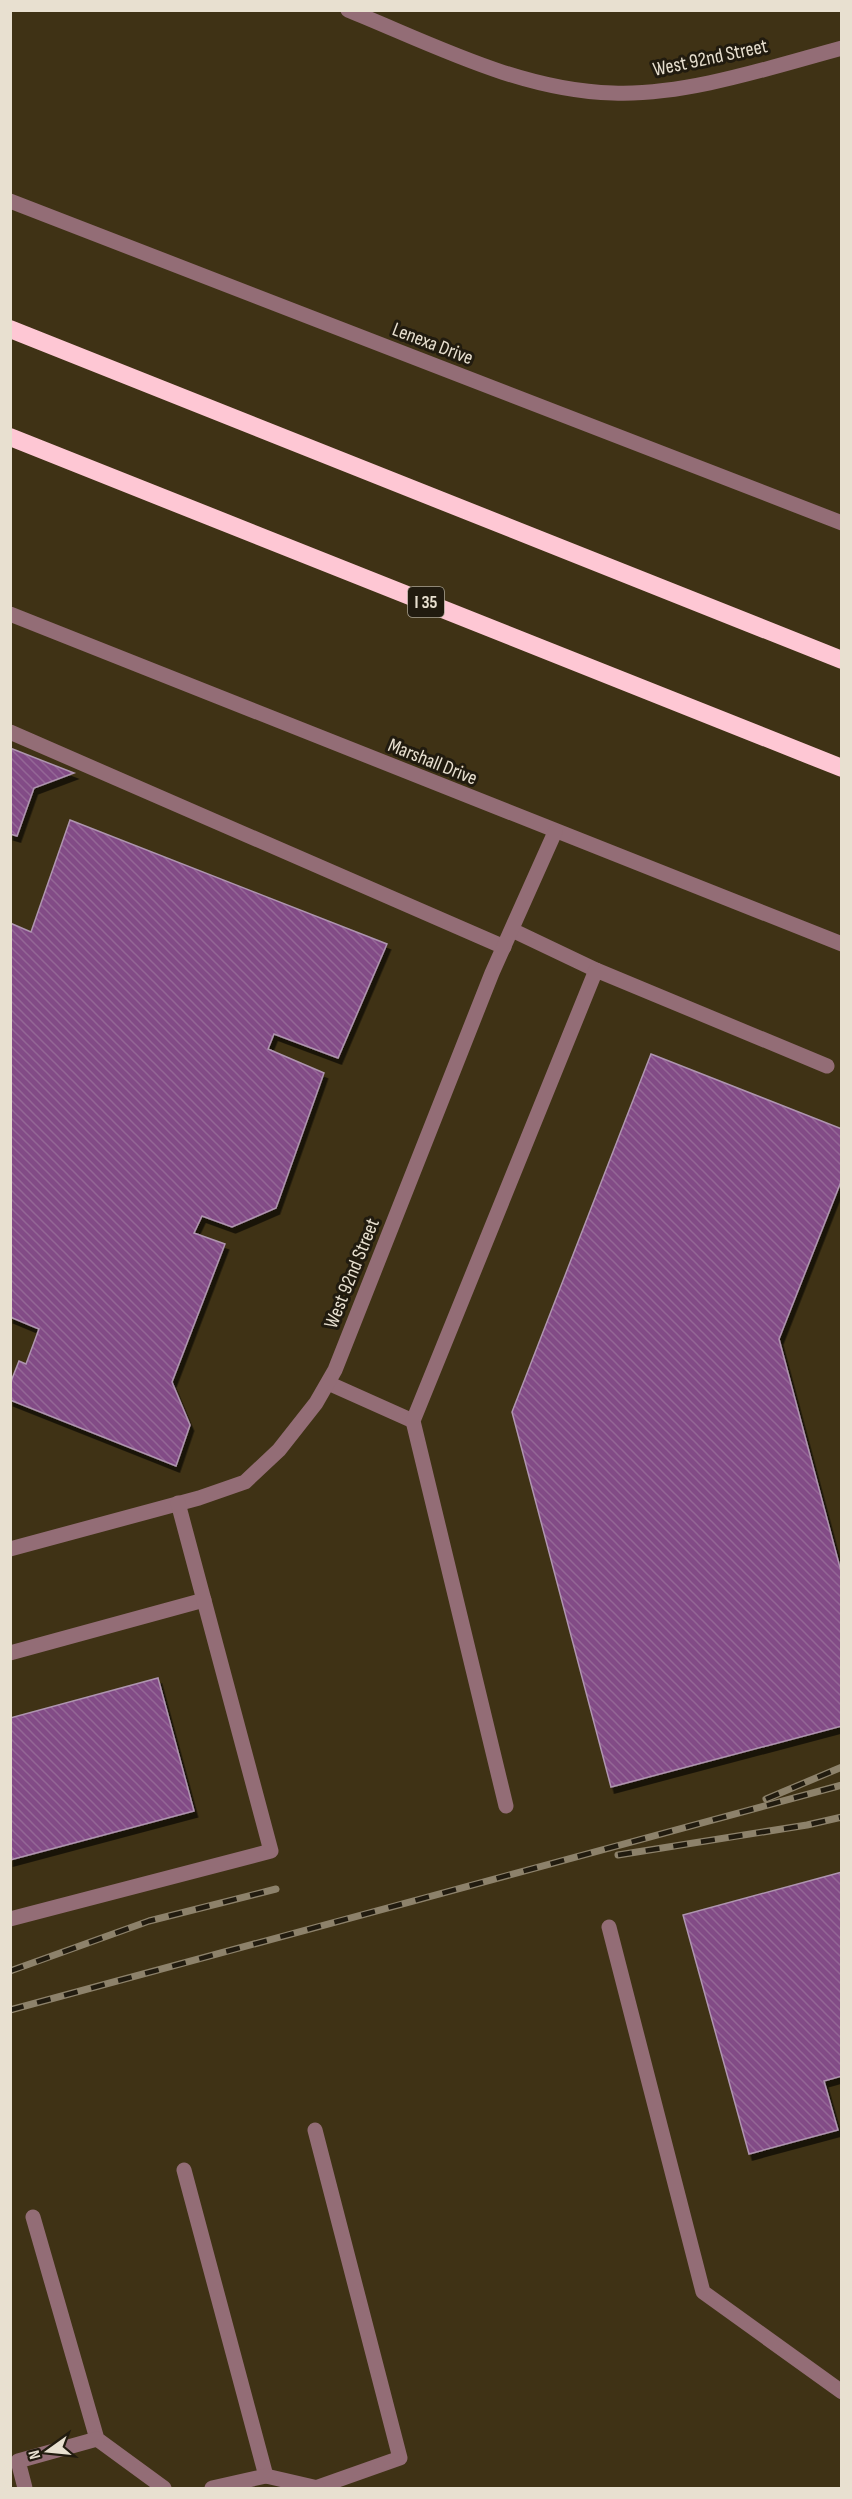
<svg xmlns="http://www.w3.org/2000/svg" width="852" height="2499" viewBox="0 0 852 2499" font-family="'Sofia Sans Condensed',sans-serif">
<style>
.building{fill:url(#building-back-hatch);stroke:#af95b0;stroke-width:1.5;filter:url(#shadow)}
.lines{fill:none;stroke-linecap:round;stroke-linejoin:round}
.minor{stroke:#936d76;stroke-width:15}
.highway{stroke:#fec7d4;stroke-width:18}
.rail-casing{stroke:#8d826b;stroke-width:7}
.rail{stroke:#211b0f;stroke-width:4.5;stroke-dasharray:14;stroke-linecap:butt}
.labels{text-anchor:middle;stroke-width:6;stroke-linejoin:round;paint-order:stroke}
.shield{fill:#211b0f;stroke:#aca596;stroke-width:1.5}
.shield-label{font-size:18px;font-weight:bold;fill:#e8e0d0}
.street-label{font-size:20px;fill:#e8e0d0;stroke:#211b0f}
</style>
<defs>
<pattern id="building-back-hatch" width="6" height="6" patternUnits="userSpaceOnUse" patternTransform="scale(1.5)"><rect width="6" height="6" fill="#824c86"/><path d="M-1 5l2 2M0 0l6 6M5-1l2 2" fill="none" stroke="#946696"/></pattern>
<filter id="shadow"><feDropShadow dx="3.5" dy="6" stdDeviation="0" flood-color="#0009"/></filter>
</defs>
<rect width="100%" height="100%" fill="#3f3215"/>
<g class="building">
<path d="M10,748L74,773L34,788L17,836L10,834Z"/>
<path d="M70,820L387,944L338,1058L274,1034L268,1049L324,1073L276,1208L232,1227L202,1216L194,1233L225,1244L172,1382L190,1425L176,1466L10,1400V1384L19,1361L26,1364L39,1329L10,1317V923L31,932Z"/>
<path d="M651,1054L842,1129V1179L779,1339L842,1575V1726L611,1787L512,1412Z"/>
<path d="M158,1678L194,1811L10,1860V1718Z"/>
<path d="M842,1872V2076L824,2081L838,2130L749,2154L683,1915Z"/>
</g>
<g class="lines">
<g class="minor">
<path d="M348,10C432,44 521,91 613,93C685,96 772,67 842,48"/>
<path d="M10,201L842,523"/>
<path d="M10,614L842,944"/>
<path d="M10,732L504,947"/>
<path d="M512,930L596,970"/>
<path d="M328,1383L413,1421"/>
<path d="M10,1549L199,1498L245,1482L279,1450L316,1403L335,1370L492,973L555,832"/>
<path d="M10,1653L204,1600"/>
<path d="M506,1806L413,1421L596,970L827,1066"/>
<path d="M10,1919L271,1851L178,1503"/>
<path d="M609,1927L703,2292L842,2392"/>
<path d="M315,2130L400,2458L318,2487"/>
<path d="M184,2170L266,2476"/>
<path d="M33,2217L97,2439L164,2488"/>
<path d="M25,2488L18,2461L97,2439"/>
<path d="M212,2488L266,2476L318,2488"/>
</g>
<g class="highway">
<path d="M10,329L842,660"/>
<path d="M10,437L842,768"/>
</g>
<g class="rail-casing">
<g id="rail">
<path d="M766,1799L842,1767"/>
<path d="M618,1855L807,1825L842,1817"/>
<path d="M10,1971L149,1921L276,1889"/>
<path d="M10,2010L842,1785"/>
</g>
</g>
<use href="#rail" class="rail"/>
</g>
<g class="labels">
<rect class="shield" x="408" y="587" width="36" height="30" rx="4.5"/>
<g class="shield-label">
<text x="426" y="608">I 35</text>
</g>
<g class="street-label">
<text transform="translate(710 57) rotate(-12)" y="7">West 92nd Street</text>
<text transform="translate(433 343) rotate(21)" y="7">Lenexa Drive</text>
<text transform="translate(433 761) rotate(22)" y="7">Marshall Drive</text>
<text transform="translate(351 1273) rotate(-68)" y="7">West 92nd Street</text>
</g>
</g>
<rect width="852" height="2499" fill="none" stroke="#e8e0d0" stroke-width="24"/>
<g transform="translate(48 2451) rotate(255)" stroke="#211b0f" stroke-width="4.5" paint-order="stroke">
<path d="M0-4.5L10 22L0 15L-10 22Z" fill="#e8e0d0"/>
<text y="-9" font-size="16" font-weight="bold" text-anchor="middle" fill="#e8e0d0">N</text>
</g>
</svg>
